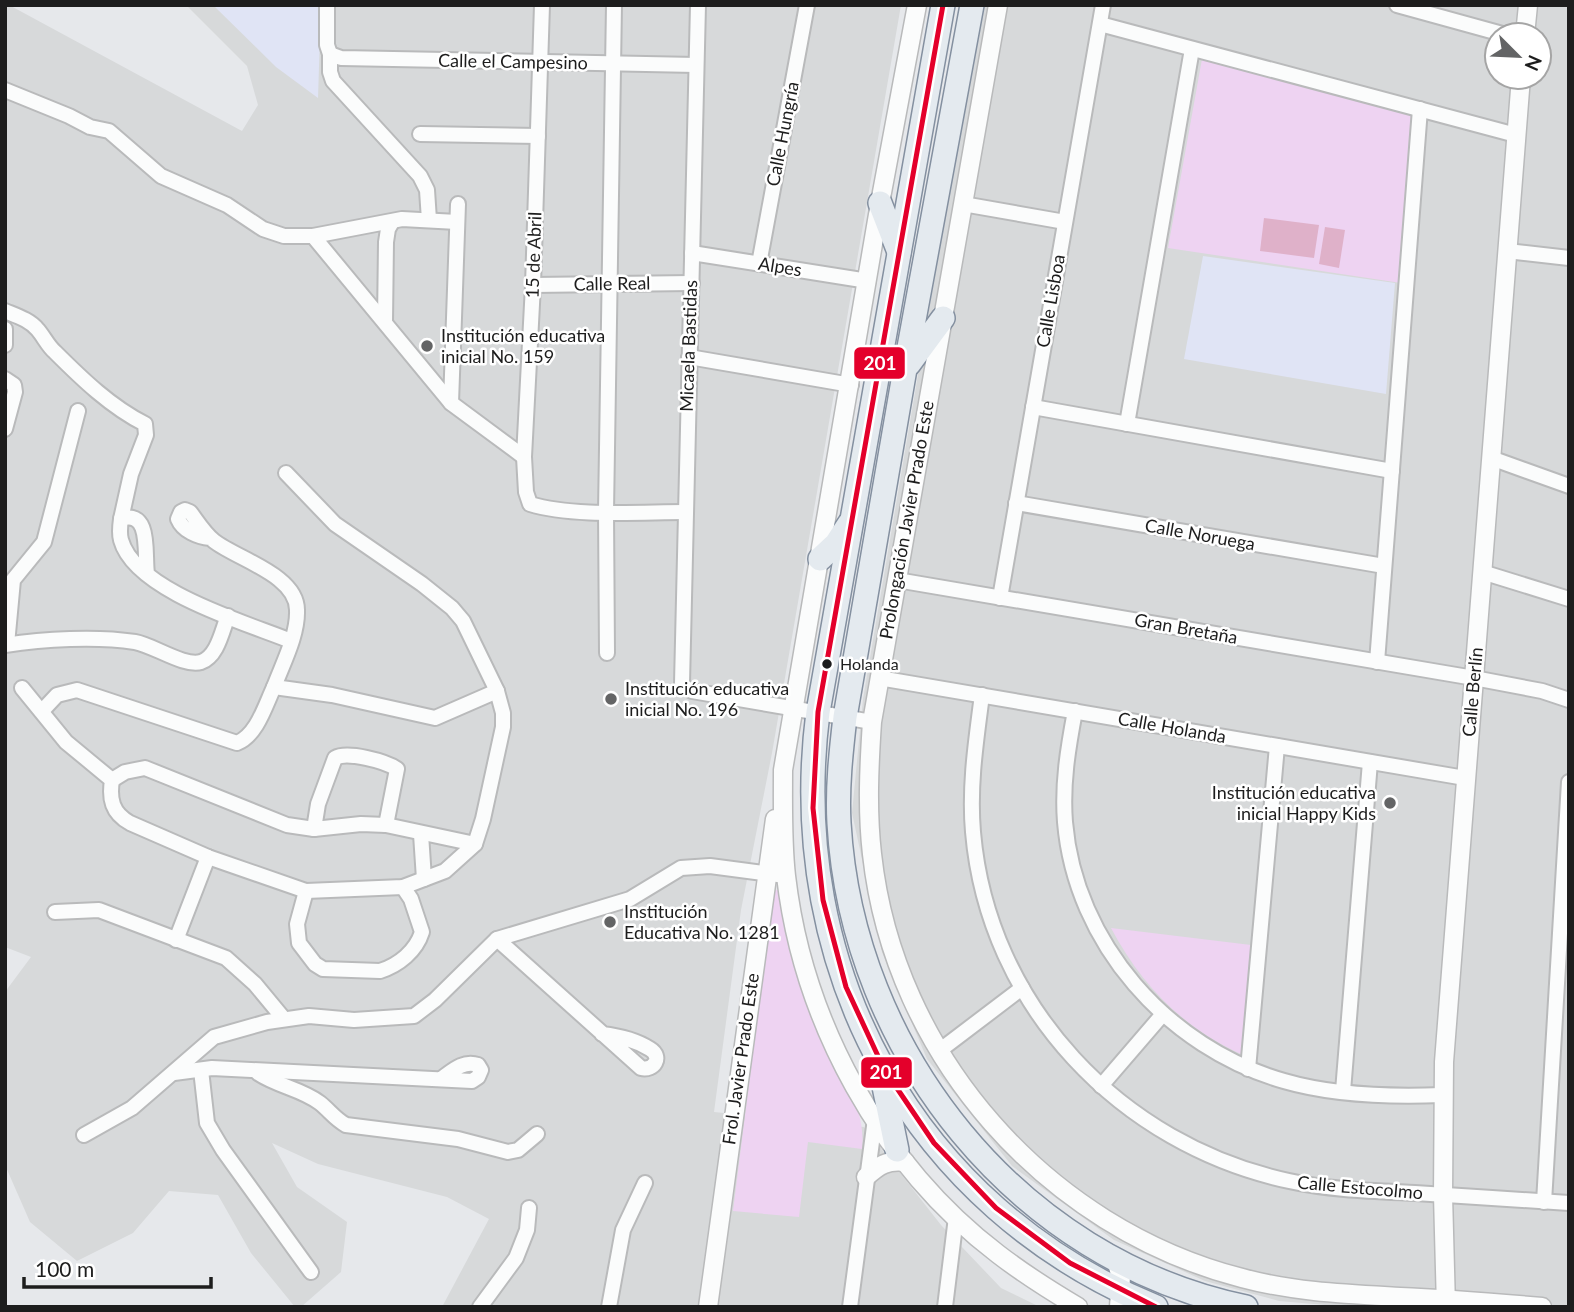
<svg xmlns="http://www.w3.org/2000/svg" width="1574" height="1312" viewBox="0 0 1574 1312" font-family="Lato,sans-serif">
<style>
.residential{fill:#d7d9da;fill-rule:evenodd}
.education{fill:#e0e4f5}
.park{fill:#eed3f2}
.pitch{fill:#dfb1c9}
.lines{fill:none;stroke-linecap:round;stroke-linejoin:round}
.minor-casing{stroke:#b9babb;stroke-width:18}
.tertiary-casing{stroke:#b9babb;stroke-width:21}
.primary-casing{stroke:#8490a0;stroke-width:26}
.minor{stroke:#fbfcfc;stroke-width:14}
.tertiary{stroke:#fbfcfc;stroke-width:18}
.primary{stroke:#e4eaef;stroke-width:23}
.bus-1-casing{stroke:#fff;stroke-width:10}
.bus-1{stroke:#e4002b;stroke-width:5}
.poi-dot{fill:#636465;stroke:#fff;stroke-width:2.5}
.bus-dot{fill:#1d1d1d;stroke:#fff;stroke-width:2.5}
.labels{text-anchor:middle;stroke-width:5;stroke-linejoin:round;paint-order:stroke}
.bus-label{font-size:16px;fill:#1d1d1d;stroke:#fff;text-anchor:start}
.street-label{font-size:18px;fill:#1d1d1d;stroke:#fff}
.poi-label{font-size:18px;fill:#1d1d1d;stroke:#fff;text-anchor:start}
.line-badge{stroke:#fff;stroke-width:2.5}
.badge-label{font-size:19px;text-anchor:middle;font-weight:bold;fill:#fff}
</style>
<rect width="100%" height="100%" fill="#e6e8eb"/>
<g class="residential">
<path d="M5,5H9L242,131L258,105L247,66L186,5H901L772,753L741,910L714,1112L864,1127L941,1225L1001,1288L1040,1307H442L489,1219L447,1197L318,1164L272,1143L297,1187L347,1222L341,1272L301,1307H295L251,1253L218,1195L169,1191L133,1233L77,1261L30,1222L5,1165V992L31,957L5,947Z"/>
<path d="M984,5H1569V1307H1348L1279,1301L1205,1281L1114,1240L1012,1166L927,1059L882,952L852,813L863,699L938,257ZM1497,35H1539V77H1497Z"/>
</g>
<g class="education">
<path d="M213,5H321L318,98L276,67Z"/>
<path d="M1203,256L1395,283L1386,394L1184,359Z"/>
</g>
<g class="park">
<path d="M1202,59L1414,114L1401,283L1168,248Z"/>
<path d="M776,890H782C795,937 805,984 820,1030C834,1074 867,1100 862,1149L808,1142L799,1217L733,1211L773,893Z"/>
<path d="M1111,928L1251,945L1243,1055C1184,1029 1141,985 1111,928Z"/>
</g>
<g class="pitch">
<path d="M1264,218L1319,225L1314,258L1260,251Z"/>
<path d="M1325,227L1345,230L1339,268L1319,264Z"/>
</g>
<g class="lines">
<g class="minor-casing">
<g id="minor">
<path d="M327,5V45L330,54V72L333,81L420,176L427,190L429,220"/>
<path d="M542,5L533,285L524,457L526,492L530,504C572,517 640,512 685,512"/>
<path d="M698,5L682,683L684,687L692,691L872,722"/>
<path d="M1397,5L1506,35"/>
<path d="M1100,24L1516,135"/>
<path d="M330,54L341,58L696,65"/>
<path d="M5,90L69,116L90,127L109,131L161,176L227,205L263,229L284,236H313L402,219L457,222"/>
<path d="M420,134L538,136"/>
<path d="M963,204L1065,222"/>
<path d="M313,236L451,403L524,457"/>
<path d="M1507,251L1569,258"/>
<path d="M692,253L868,281"/>
<path d="M759,264L807,5"/>
<path d="M533,285L692,283"/>
<path d="M5,311C17,316 30,320 38,330C44,337 48,346 55,352C82,379 111,407 145,424L146,435L131,474L121,519"/>
<path d="M385,322L386,242L388,229L392,222"/>
<path d="M5,329V345"/>
<path d="M689,357L851,385"/>
<path d="M5,379L14,385L15,392L5,429"/>
<path d="M451,403L458,204"/>
<path d="M1033,407L1392,471"/>
<path d="M1127,424L1192,49"/>
<path d="M1491,458L1569,486"/>
<path d="M1016,503L1384,566"/>
<path d="M210,538C198,537 183,531 178,519L181,512L185,510L190,512C197,521 204,533 214,541C237,559 297,575 297,610C298,635 283,663 274,687"/>
<path d="M1482,572L1569,599"/>
<path d="M147,573C144,555 152,509 121,519C120,526 119,533 121,540C135,591 247,623 291,641"/>
<path d="M897,580L1474,678L1542,691L1569,700"/>
<path d="M1000,598L1103,5"/>
<path d="M7,644L13,580L44,542L78,411"/>
<path d="M5,645C44,639 96,636 135,642C153,645 184,667 201,662C218,656 222,630 228,616"/>
<path d="M607,653L606,512L614,5"/>
<path d="M1377,662L1420,109"/>
<path d="M879,678L1465,778"/>
<path d="M22,688L66,742L112,780C109,799 112,813 130,823L208,857L306,891L403,887L445,871L475,844L483,819L503,727V713L497,691L463,621L452,608L422,584L335,524L286,473"/>
<path d="M982,695C976,741 969,786 973,832C988,1006 1121,1145 1289,1181C1330,1190 1373,1191 1415,1193C1466,1196 1518,1200 1569,1203"/>
<path d="M42,711L57,695L77,690L237,743C257,735 265,706 274,687L332,695L435,718L497,691"/>
<path d="M1075,711C1068,748 1062,784 1065,822C1075,943 1168,1048 1284,1081C1332,1095 1392,1097 1442,1095"/>
<path d="M112,780L125,772L145,768L287,825L314,829L361,824L386,825L475,844"/>
<path d="M314,829L318,804L335,758C347,751 385,761 397,769L386,825"/>
<path d="M421,834L424,879"/>
<path d="M306,891L297,924L299,943L315,964L323,969L380,971C399,965 416,951 422,932L411,899L403,887"/>
<path d="M55,912L99,910L226,958L255,984L284,1019"/>
<path d="M497,939L641,1068C654,1071 663,1057 650,1049C636,1040 619,1036 602,1034"/>
<path d="M176,940L208,857"/>
<path d="M939,1051L1022,988"/>
<path d="M1248,1069L1277,746"/>
<path d="M201,1070L207,1123L223,1150L311,1272"/>
<path d="M174,1073L212,1068L472,1081L478,1077L481,1070L478,1065C463,1060 452,1071 441,1079"/>
<path d="M258,1073C277,1086 302,1089 320,1103C330,1111 335,1119 346,1125L458,1139L508,1152L518,1150L537,1134"/>
<path d="M1101,1086L1163,1014"/>
<path d="M1343,1091L1370,762"/>
<path d="M84,1135L132,1108L214,1037L267,1022L309,1016L354,1020L414,1016L435,1000L497,939L630,899L681,868L710,866L778,875"/>
<path d="M1544,1202L1569,782"/>
<path d="M480,1307L516,1258L527,1230L529,1208"/>
<path d="M609,1307L623,1230L645,1183"/>
<path d="M850,1307L875,1119"/>
<path d="M945,1307L956,1217"/>
</g>
</g>
<g class="tertiary-casing">
<g id="tertiary">
<path d="M917,5L880,203L783,770C783,806 782,841 786,876C803,1022 881,1165 998,1254C1024,1274 1051,1291 1078,1307"/>
<path d="M998,5L872,722C869,767 867,810 872,854C894,1056 1047,1228 1242,1278C1294,1292 1347,1294 1400,1297C1447,1299 1495,1303 1542,1307"/>
<path d="M1525,35L1528,5"/>
<path d="M866,1177C879,1165 887,1160 905,1162"/>
<path d="M1116,1260L1121,1277L1119,1307"/>
<path d="M708,1307L775,819"/>
<path d="M1446,1307L1443,1195L1444,1062L1521,77"/>
</g>
</g>
<g class="primary-casing">
<g id="primary">
<path d="M943,5L818,712C785,970 913,1207 1156,1307"/>
<path d="M972,5L905,369L845,717C841,752 837,788 839,823C852,1052 1018,1260 1246,1307"/>
<path d="M880,203L899,252"/>
<path d="M909,364L943,318"/>
<path d="M820,559L836,544L849,524"/>
<path d="M881,1072L897,1150"/>
</g>
</g>
<use href="#minor" class="minor"/>
<use href="#tertiary" class="tertiary"/>
<use href="#primary" class="primary"/>
<g class="bus-1-casing">
<path id="bus-1" d="M943,5L818,712L813,808L823,900L846,987L884,1069L934,1143L996,1208L1070,1263L1156,1307"/>
</g>
<use href="#bus-1" class="bus-1"/>
</g>
<g class="poi-dot">
<circle cx="427" cy="346" r="7"/>
<circle cx="611" cy="699" r="7"/>
<circle cx="1390" cy="803" r="7"/>
<circle cx="610" cy="922" r="7"/>
</g>
<circle class="bus-dot" cx="827" cy="664" r="6"/>
<g class="labels">
<g class="bus-label">
<text x="840" y="670">Holanda</text>
</g>
<g class="street-label">
<text transform="translate(513 62) rotate(1)" y="6">Calle el Campesino</text>
<text transform="translate(783 134) rotate(-79)" y="6">Calle Hungría</text>
<text transform="translate(534 255) rotate(-88)" y="6">15 de Abril</text>
<text transform="translate(780 267) rotate(9)" y="6">Alpes</text>
<text transform="translate(612 284) rotate(-1)" y="6">Calle Real</text>
<text transform="translate(1051 301) rotate(-80)" y="6">Calle Lisboa</text>
<text transform="translate(689 346) rotate(-88)" y="6">Micaela Bastidas</text>
<text transform="translate(907 520) rotate(-80)" y="6">Prolongación Javier Prado Este</text>
<text transform="translate(1200 535) rotate(10)" y="6">Calle Noruega</text>
<text transform="translate(1186 629) rotate(10)" y="6">Gran Bretaña</text>
<text transform="translate(1473 692) rotate(-85)" y="6">Calle Berlín</text>
<text transform="translate(1172 728) rotate(10)" y="6">Calle Holanda</text>
<text transform="translate(741 1059) rotate(-82)" y="6">Frol. Javier Prado Este</text>
<text transform="translate(1360 1188) rotate(5)" y="6">Calle Estocolmo</text>
</g>
<g class="poi-label">
<text x="441" y="342">Institución educativa<tspan x="441" dy="21">inicial No. 159</tspan></text>
<text x="625" y="695">Institución educativa<tspan x="625" dy="21">inicial No. 196</tspan></text>
<text x="1376" y="799" text-anchor="end">Institución educativa<tspan x="1376" dy="21">inicial Happy Kids</tspan></text>
<text x="624" y="918">Institución<tspan x="624" dy="21">Educativa No. 1281</tspan></text>
</g>
</g>
<g class="line-badge">
<rect x="853" y="346" width="53" height="34" rx="7" fill="#e4002b"/>
<rect x="860" y="1056" width="53" height="33" rx="7" fill="#e4002b"/>
</g>
<g class="badge-label">
<text x="880" y="370">201</text>
<text x="886" y="1079">201</text>
</g>
<rect width="1574" height="1312" fill="none" stroke="#1d1d1d" stroke-width="14"/>
<g transform="translate(1518 56) rotate(114)"><circle r="33" fill="#ffffff" stroke="#a5a5a5" stroke-width="2"/>
<path d="M0-5L12 26L0 18L-12 26Z" fill="#636465"/>
<text y="-10" font-size="19" font-weight="bold" text-anchor="middle" fill="#1d1d1d">N</text>
</g>
<path d="M24 1277v10h187v-10" fill="none" stroke="#1d1d1d" stroke-width="3.5"/>
<text x="35" y="1277" font-size="21" fill="#1d1d1d" stroke="#ffffff" stroke-width="5" paint-order="stroke">100 m</text>
</svg>
